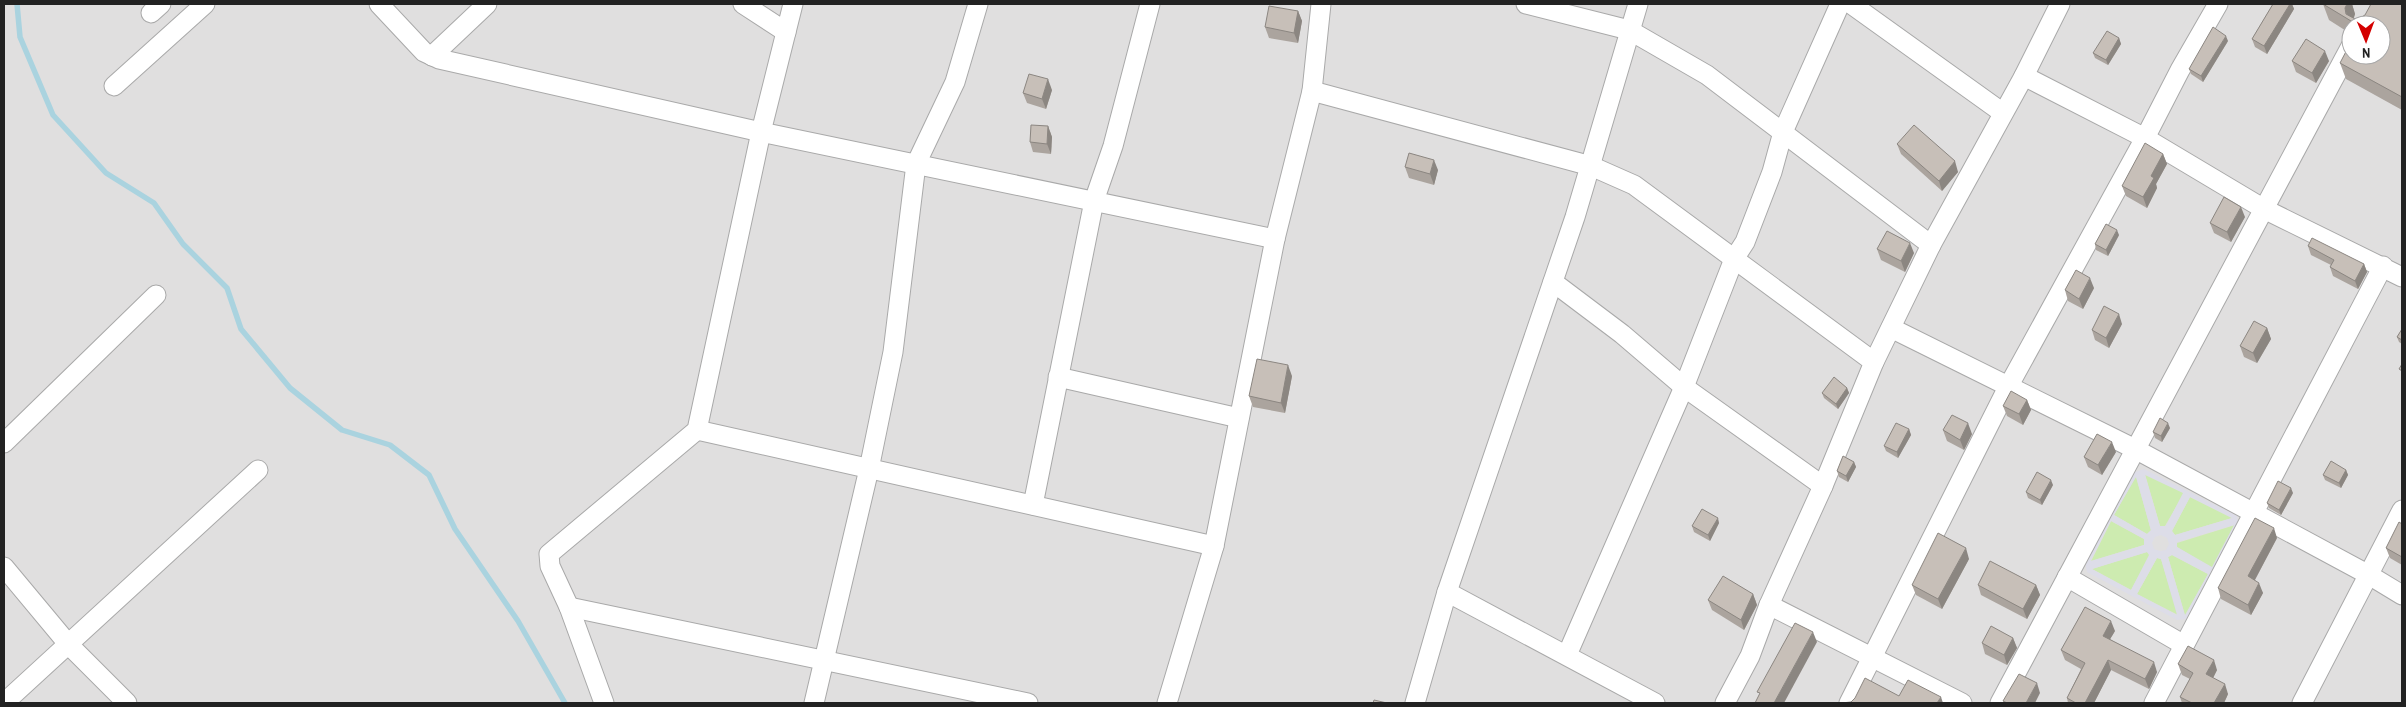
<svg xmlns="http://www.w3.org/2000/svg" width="2406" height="707" viewBox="0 0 2406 707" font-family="'Archivo Narrow',sans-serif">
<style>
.residential{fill:#e0dfdf;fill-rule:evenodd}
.grass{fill:#cdebb0}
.plaza{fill:#dddde8;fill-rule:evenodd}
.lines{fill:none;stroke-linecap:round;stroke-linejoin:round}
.stream{stroke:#aad3df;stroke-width:5.5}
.minor-casing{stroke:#a9a9a9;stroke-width:21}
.minor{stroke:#fff;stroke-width:19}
.wall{fill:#aba49e}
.shaded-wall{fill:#8b8681}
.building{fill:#c7bfb8;stroke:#8b8681}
</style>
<rect width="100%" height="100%" fill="#f2efe9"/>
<path class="residential" d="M4,4H2402V703H4ZM2351,25H2381V55H2351Z"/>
<g class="grass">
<path d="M2145,474L2184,493L2165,526H2160Z"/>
<path d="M2136,476L2151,531L2147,534L2114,515Z"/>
<path d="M2190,497L2232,518L2175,535L2172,531Z"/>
<path d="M2111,521L2144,539V545L2091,561Z"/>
<path d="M2235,525L2212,568L2177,547V543Z"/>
<path d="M2147,552L2150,555L2131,590L2092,569Z"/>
<path d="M2172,555L2208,574L2185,616L2168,557Z"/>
<path d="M2157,558L2161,559L2178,615L2137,594Z"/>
</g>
<path class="plaza" d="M2144,469L2237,516L2239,528L2187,619L2177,620L2087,572L2085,562L2132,473ZM2145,475L2183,493L2166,526H2160ZM2136,477L2151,530L2147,534L2114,515ZM2190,497L2232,518L2175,535L2172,531ZM2111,521L2144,539V545L2091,561ZM2234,525L2212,567L2177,547V542ZM2161,535L2167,538L2169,544L2166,550L2160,551L2154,549L2152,543L2155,537ZM2147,552L2149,555L2131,590L2092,569ZM2172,555L2208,574L2185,615L2168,557ZM2157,558L2161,559L2177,615L2137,594Z"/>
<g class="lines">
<path class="stream" d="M17,4L20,37L53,115L106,173L154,203L183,244L227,288L241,329L290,388L342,430L390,445L429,475L455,529L518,621L565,703"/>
<g class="minor-casing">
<g id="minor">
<path d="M379,4L424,52L439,59L761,132L1275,239"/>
<path d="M743,4L786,32"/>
<path d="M1526,4L1629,30L1707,75L1931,245"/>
<path d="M1851,4L2003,113"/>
<path d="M151,13L161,4"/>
<path d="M432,56L487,4"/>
<path d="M2024,76L2145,138L2264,209L2402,277"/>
<path d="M114,86L205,4"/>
<path d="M1312,91L1591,166L1634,185L1874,362"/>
<path d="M1553,282L1622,334L1684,387L1823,486"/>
<path d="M1891,328L2135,449L2369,575L2402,595"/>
<path d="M1058,377L1239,418"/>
<path d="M697,430L1214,546"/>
<path d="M4,443L156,295"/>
<path d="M1033,505L1094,201L1113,146L1150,4"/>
<path d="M4,567L69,645L127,703"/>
<path d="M2067,577L2184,645"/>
<path d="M1447,592L1655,703"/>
<path d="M1769,605L1962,703"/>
<path d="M569,607L1028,703"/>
<path d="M1567,655L1684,387L1734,259L1745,242L1772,172L1783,132L1840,4"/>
<path d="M4,703L258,470"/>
<path d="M604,703L569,607L550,566L549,554L697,430L761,132L793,4"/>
<path d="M814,703L869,469L893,352L916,164L955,82L978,4"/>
<path d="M1167,703L1214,546L1275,239L1312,91L1321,4"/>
<path d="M1415,703L1447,592L1575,217L1638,4"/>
<path d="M1725,703L1750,656L1769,605L1823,486L1874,362L1931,245L2024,76L2060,4"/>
<path d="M1849,703L2008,387L2145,138L2180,70L2218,4"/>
<path d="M2000,703L2351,46"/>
<path d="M2154,703L2383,266"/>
<path d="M2302,703L2402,510"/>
</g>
</g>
<use href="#minor" class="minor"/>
</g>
<g class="wall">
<path d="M2273,4H2292L2294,9L2267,54L2255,47L2252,39Z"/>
<path d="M2323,4H2352L2355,14L2354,18L2357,20L2365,15L2402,4V110L2346,79L2340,63L2381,25H2351V34L2329,20Z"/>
<path d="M1298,11L1302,21L1298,43L1269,38L1265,27Z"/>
<path d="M2119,38L2121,44L2108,65L2095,58L2093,53Z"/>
<path d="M2228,41L2203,82L2191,74L2189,69Z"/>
<path d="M2292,61H2329L2316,83L2296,72Z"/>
<path d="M1052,90L1046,109L1027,103L1023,93Z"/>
<path d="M1048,126L1052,137L1051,154L1033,152L1030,142Z"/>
<path d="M1897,144L1958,172L1942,191L1901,154Z"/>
<path d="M2163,154L2167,164L2156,184L2157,188L2147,208L2126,196L2122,186Z"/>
<path d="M1405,167L1438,170L1434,185L1409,178Z"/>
<path d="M2245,217L2231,242L2214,233L2210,223Z"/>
<path d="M2119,235L2108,256L2096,250L2095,244Z"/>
<path d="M2308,246L2364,264L2367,272L2358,289L2333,276L2330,267L2331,265L2311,255Z"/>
<path d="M1877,249L1914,253L1905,272L1881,260Z"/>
<path d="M2094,288L2083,309L2068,301L2065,290Z"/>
<path d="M2122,324L2109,348L2095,340L2092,330Z"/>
<path d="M2267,328L2271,339L2257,363L2244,357L2240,346Z"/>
<path d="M2402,329V344L2399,342L2397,337Z"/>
<path d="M1292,376L1285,413L1253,407L1249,396Z"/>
<path d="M1847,388L1849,393L1838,409L1824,398L1822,393Z"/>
<path d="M2027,400L2031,410L2023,425L2007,416L2003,406Z"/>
<path d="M2170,428L2162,442L2155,438L2153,432Z"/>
<path d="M1909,429L1911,435L1898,458L1886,451L1884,446Z"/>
<path d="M1943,430L1972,434L1964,450L1947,441Z"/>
<path d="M2116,452L2102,475L2088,467L2084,457Z"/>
<path d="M1854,462L1856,467L1848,482L1839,477L1837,471Z"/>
<path d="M2346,470L2348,475L2341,488L2325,480L2323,475Z"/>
<path d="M2053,485L2042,505L2028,498L2026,492Z"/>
<path d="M2293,493L2281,515L2269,508L2267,503Z"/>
<path d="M1719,523L1710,541L1694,532L1692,526Z"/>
<path d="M2402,524V565L2390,558L2386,548Z"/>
<path d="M2277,538L2255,580L2263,593L2251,615L2221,599L2218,588Z"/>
<path d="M1969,559L1942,609L1916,595L1912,585Z"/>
<path d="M1978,585H2036L2040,595L2027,619L1981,595Z"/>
<path d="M1753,594L1757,605L1744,630L1712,610L1708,600Z"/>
<path d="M2115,631L2110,639L2157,672L2149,689L2111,670L2094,703H2068L2067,698L2081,669L2065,660L2061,650Z"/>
<path d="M2013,638L2017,648L2007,665L1985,654L1982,643Z"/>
<path d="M2178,664L2217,670L2213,678L2228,694L2224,703H2182L2180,697L2190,679L2182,675Z"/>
</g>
<g class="shaded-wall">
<path d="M2290,4H2292L2294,9L2267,54L2264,46Z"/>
<path d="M2347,4H2352L2355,14L2352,22L2348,19L2345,8Z"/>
<path d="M1298,11L1302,21L1298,43L1294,33Z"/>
<path d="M2226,36L2228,41L2203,82L2201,76Z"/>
<path d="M2119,38L2121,44L2108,65L2106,60Z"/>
<path d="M2325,51L2329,61L2316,83L2312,73Z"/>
<path d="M1048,79L1052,90L1046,109L1042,99Z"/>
<path d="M1048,126L1052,137L1051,154L1047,144Z"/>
<path d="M2163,154L2167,164L2156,184L2157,188L2147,208L2143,197L2151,176Z"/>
<path d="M1434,160L1438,170L1434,185L1430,174Z"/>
<path d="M1955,161L1958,172L1942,191L1939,181Z"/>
<path d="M2241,207L2245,217L2231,242L2227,232Z"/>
<path d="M2117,230L2119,235L2108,256L2106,250Z"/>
<path d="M1910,243L1914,253L1905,272L1901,261Z"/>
<path d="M2364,264L2367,272L2358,289L2355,281Z"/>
<path d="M2090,278L2094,288L2083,309L2079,299Z"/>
<path d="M2119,314L2122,324L2109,348L2106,338Z"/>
<path d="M2267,328L2271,339L2257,363L2253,353Z"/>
<path d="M1288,365L1292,376L1285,413L1281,403Z"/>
<path d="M1847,388L1849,393L1838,409L1836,404Z"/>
<path d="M2027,400L2031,410L2023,425L2019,414Z"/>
<path d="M1968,423L1972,434L1964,450L1960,440Z"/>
<path d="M2168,423L2170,428L2162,442L2161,436Z"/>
<path d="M1909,429L1911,435L1898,458L1897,452Z"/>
<path d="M2112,442L2116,452L2102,475L2098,465Z"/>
<path d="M1854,462L1856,467L1848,482L1846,476Z"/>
<path d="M2346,470L2348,475L2341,488L2339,483Z"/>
<path d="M2051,480L2053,485L2042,505L2040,500Z"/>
<path d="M2291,488L2293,493L2281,515L2279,510Z"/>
<path d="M1718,518L1719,523L1710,541L1708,535Z"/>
<path d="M2274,528L2277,538L2251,587L2248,576Z"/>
<path d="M1966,548L1969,559L1942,609L1938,599Z"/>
<path d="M2259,583L2263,593L2251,615L2248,605Z"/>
<path d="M2036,585L2040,595L2027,619L2023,609Z"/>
<path d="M1753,594L1757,605L1744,630L1741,620Z"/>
<path d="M2111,621L2115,631L2106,646L2103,636Z"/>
<path d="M1813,632L1817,642L1784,703H1774Z"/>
<path d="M2013,638L2017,648L2007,665L2004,655Z"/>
<path d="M2108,660L2111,670L2094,703H2085Z"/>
<path d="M2214,660L2217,670L2210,684L2206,674Z"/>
<path d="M2154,662L2157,672L2149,689L2145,679Z"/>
<path d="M2037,683L2040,693L2035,703H2026Z"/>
<path d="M2225,684L2228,694L2224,703H2214Z"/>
<path d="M1941,697L1943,703H1937Z"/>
</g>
<g class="building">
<path d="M2273,4H2290L2264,46L2252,39Z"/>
<path d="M2323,4H2347L2345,8L2346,14L2357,20L2365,15L2371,4H2402V97L2340,63L2351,42V55H2381V25H2356V24Z"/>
<path d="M1269,6L1298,11L1294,33L1265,27Z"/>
<path d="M2213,27L2226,36L2201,76L2189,69Z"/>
<path d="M2107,31L2119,38L2106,60L2093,53Z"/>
<path d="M2306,39L2325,51L2312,73L2292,61Z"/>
<path d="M1029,74L1048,79L1042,99L1023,93Z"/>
<path d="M1031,125L1048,126L1047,144L1030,142Z"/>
<path d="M1914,125L1955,161L1939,181L1897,144Z"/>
<path d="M2145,143L2163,154L2151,176L2154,178L2143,197L2122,186Z"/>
<path d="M1409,153L1434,160L1430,174L1405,167Z"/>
<path d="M2224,197L2241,207L2227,232L2210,223Z"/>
<path d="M2106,224L2117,230L2106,250L2095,244Z"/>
<path d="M1887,231L1910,243L1901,261L1877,249Z"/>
<path d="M2312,238L2364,264L2355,281L2330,267L2334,260L2308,246Z"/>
<path d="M2076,270L2090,278L2079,299L2065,290Z"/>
<path d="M2104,306L2119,314L2106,338L2092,330Z"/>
<path d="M2254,321L2267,328L2253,353L2240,346Z"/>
<path d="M2402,329V340L2397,337Z"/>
<path d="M1257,359L1288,365L1281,403L1249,396Z"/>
<path d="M2402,364V371L2399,369Z"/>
<path d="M1834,377L1847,388L1836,404L1822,393Z"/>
<path d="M2011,391L2027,400L2019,414L2003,406Z"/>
<path d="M1952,415L1968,423L1960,440L1943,430Z"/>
<path d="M2160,418L2168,423L2161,436L2153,432Z"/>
<path d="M1896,423L1909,429L1897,452L1884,446Z"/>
<path d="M2097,434L2112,442L2098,465L2084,457Z"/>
<path d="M1843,456L1854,462L1846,476L1837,471Z"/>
<path d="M2331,461L2346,470L2339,483L2323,475Z"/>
<path d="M2037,472L2051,480L2040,500L2026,492Z"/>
<path d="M2278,481L2291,488L2279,510L2267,503Z"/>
<path d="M1702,509L1718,518L1708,535L1692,526Z"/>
<path d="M2255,518L2274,528L2248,576L2259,583L2248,605L2218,588Z"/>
<path d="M2399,522L2402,524V557L2386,548Z"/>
<path d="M1938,533L1966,548L1938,599L1912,585Z"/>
<path d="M1990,561L2036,585L2023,609L1978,585Z"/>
<path d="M1723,576L1753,594L1741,620L1708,600Z"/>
<path d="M2085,607L2111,621L2103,636L2154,662L2145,679L2108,660L2085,703H2076L2067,698L2085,663L2061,650Z"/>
<path d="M1795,623L1813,632L1774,703H1755L1760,693L1757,692Z"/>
<path d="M1991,626L2013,638L2004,655L1982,643Z"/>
<path d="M2188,646L2214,660L2206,674L2225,684L2214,703H2192L2180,697L2193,673L2178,664Z"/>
<path d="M2019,674L2037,683L2026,703H2007L2003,701Z"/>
<path d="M1865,678L1899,696L1908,680L1941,697L1937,703H1841L1851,702L1855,698Z"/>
<path d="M1374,700L1387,703H1373Z"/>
</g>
<rect width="2406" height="707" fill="none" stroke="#222222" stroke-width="10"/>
<g transform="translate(2366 40) rotate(179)"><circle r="24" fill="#ffffff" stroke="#a7a7a7"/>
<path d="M0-4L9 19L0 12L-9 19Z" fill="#d40000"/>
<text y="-8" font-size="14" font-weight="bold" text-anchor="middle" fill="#222222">N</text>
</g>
</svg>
